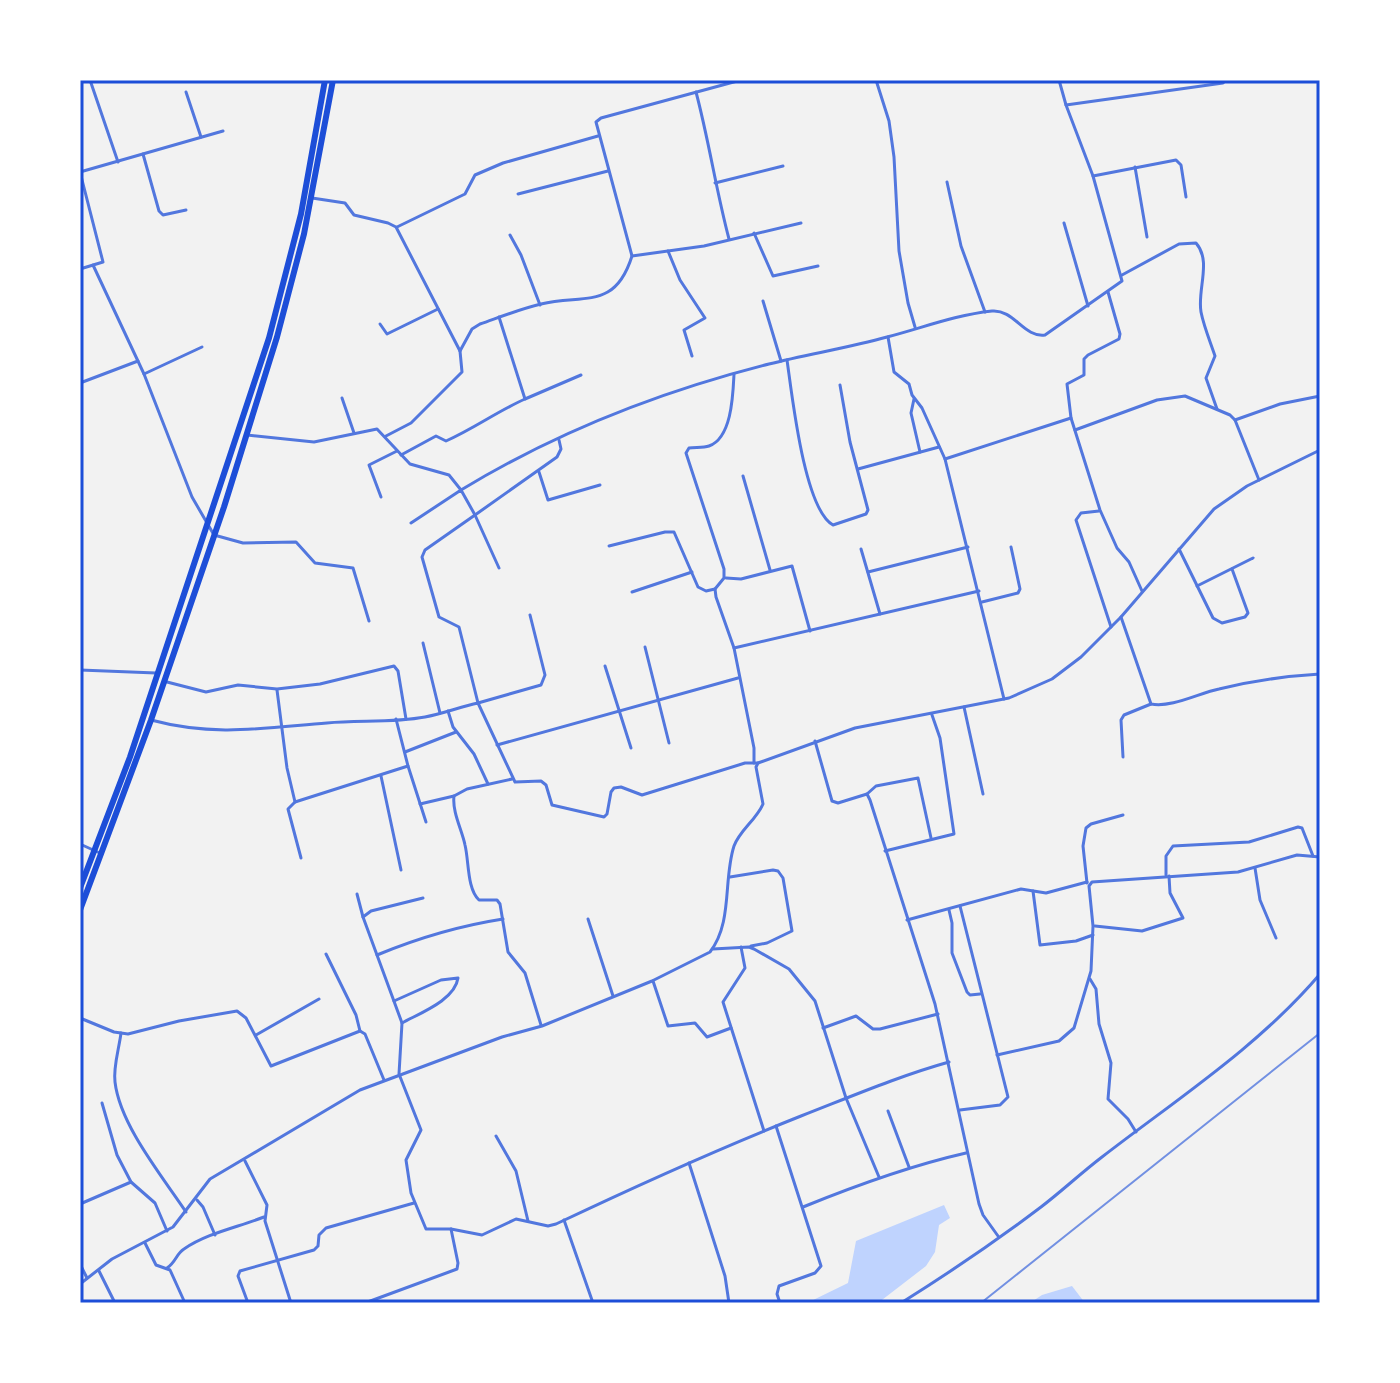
<svg xmlns="http://www.w3.org/2000/svg" width="1400" height="1383" viewBox="0 0 1400 1383" font-family="Roboto,sans-serif">
<style>
.water{fill:#bfd3fe}
.lines{fill:none;stroke-linecap:round;stroke-linejoin:round}
.minor{stroke:#5277de;stroke-width:3}
.trunk{stroke:#1d4ed8;stroke-width:6}
.rail{stroke:#7290e2;stroke-width:2}
.neatline{fill:none;stroke:#1d4ed8;stroke-width:3}
</style>
<rect width="100%" height="100%" fill="#f2f2f2"/>
<g class="water">
<path d="M944,1205L950,1218L939,1225L935,1252L926,1266L878,1303H807L848,1283L856,1241Z"/>
<path d="M1072,1286L1085,1303H1030L1042,1295Z"/>
</g>
<g class="lines">
<g class="minor">
<path d="M90,80L118,162"/>
<path d="M876,80L889,121L894,157L899,251L908,303L915,327"/>
<path d="M1059,80L1066,105L1223,83L1226,80"/>
<path d="M186,92L201,137"/>
<path d="M696,92C709,141 716,190 729,239"/>
<path d="M143,154L159,211L163,215L186,210"/>
<path d="M1135,167L1147,237"/>
<path d="M1093,176L1176,160L1181,165L1186,197"/>
<path d="M947,182L961,246L985,312"/>
<path d="M715,183L783,166"/>
<path d="M518,194L608,171"/>
<path d="M312,198L345,203L354,215L388,223L396,227L460,351L462,372L411,423L386,436"/>
<path d="M1064,223L1088,306"/>
<path d="M397,227L465,194L475,175L503,163L598,136"/>
<path d="M754,233L773,276L818,266"/>
<path d="M510,235L521,255L540,305"/>
<path d="M668,251L680,280L705,318L684,330L692,356"/>
<path d="M632,256L704,246L801,223"/>
<path d="M93,265L144,374L192,497L214,535L243,543L296,542L315,563L353,568L369,621"/>
<path d="M80,269L103,262L80,172L223,131"/>
<path d="M1122,275L1179,244L1196,243C1212,261 1197,290 1201,312C1204,327 1210,341 1215,356L1206,378L1217,409"/>
<path d="M1108,292L1120,334L1119,339L1088,355L1084,359V375L1067,384L1071,418L1100,510L1117,548L1129,562L1142,591"/>
<path d="M763,301L781,361"/>
<path d="M499,317L525,399L581,375"/>
<path d="M380,324L387,334L438,309"/>
<path d="M888,337L894,372L909,384L912,395L922,408L945,459L1004,699"/>
<path d="M460,351L472,329L480,324C500,317 520,309 541,304C585,294 615,310 632,256L596,122L601,118L741,80"/>
<path d="M787,360C792,394 804,509 833,525L866,514L868,510L850,442L840,385"/>
<path d="M144,374L202,347"/>
<path d="M734,374C733,394 732,438 709,446C703,448 695,447 689,448L686,453L724,569V578L715,589L716,597L734,648L754,748V763"/>
<path d="M80,383L138,361"/>
<path d="M342,398L354,433"/>
<path d="M914,399L911,413L920,452"/>
<path d="M1235,420L1280,404L1320,396"/>
<path d="M1075,430L1157,400L1185,396L1230,415L1235,420L1259,480"/>
<path d="M247,435L314,442L377,429L410,464L449,475L461,490C555,433 662,391 769,364C808,354 848,348 887,337C922,328 955,315 992,311C1014,309 1024,338 1045,335L1122,281L1093,176L1066,105"/>
<path d="M401,455L436,436L446,441C475,428 496,412 525,399"/>
<path d="M945,459L1071,418"/>
<path d="M858,469L939,447"/>
<path d="M539,472L548,500L600,485"/>
<path d="M743,476L770,570"/>
<path d="M381,497L369,465L397,451"/>
<path d="M1099,511L1081,513L1076,520L1111,627"/>
<path d="M411,523L461,490L475,515L425,550L422,557L439,617L459,627L478,703L541,685L545,675L530,615"/>
<path d="M609,546L665,532H674L698,587L706,591L715,589"/>
<path d="M861,549L880,614"/>
<path d="M1179,549L1213,618L1222,623L1245,617L1248,613L1232,569"/>
<path d="M499,568L475,515L557,457L561,449L559,440"/>
<path d="M868,572L968,547"/>
<path d="M726,578L741,579L792,566L810,631"/>
<path d="M1197,586L1253,558"/>
<path d="M632,592L692,572"/>
<path d="M982,602L1018,593L1020,589L1011,547"/>
<path d="M1121,617L1151,704C1172,708 1199,693 1219,689C1252,681 1286,676 1320,674"/>
<path d="M423,643L440,713"/>
<path d="M645,647L669,743"/>
<path d="M734,648L979,591"/>
<path d="M605,666L631,748"/>
<path d="M80,670L156,673"/>
<path d="M167,682L206,692L238,685L277,689L320,684L394,666L398,671L406,719"/>
<path d="M277,690L287,768L295,802L408,766L396,719"/>
<path d="M964,707L983,794"/>
<path d="M448,711L453,727L474,754L488,784"/>
<path d="M151,720C214,737 264,728 327,723C359,720 393,723 425,717C442,714 460,707 478,703L515,782L541,781L546,785L552,805L604,817L607,814L611,792L614,788L621,787L642,795L745,763H758"/>
<path d="M815,741L832,801L838,803L867,794L870,800L935,1004L979,1204L983,1215L998,1236"/>
<path d="M497,745L738,678"/>
<path d="M405,752L456,732"/>
<path d="M1123,757L1121,720L1124,715L1151,704"/>
<path d="M408,766L426,822"/>
<path d="M381,776L401,870"/>
<path d="M512,779L467,789L454,796C452,812 462,830 465,845C469,861 467,889 479,900H497L500,904L508,952L525,973L541,1025"/>
<path d="M867,794L876,786L918,778L931,838"/>
<path d="M295,802L288,809L301,858"/>
<path d="M420,804L454,796"/>
<path d="M80,844L102,854"/>
<path d="M885,851L954,834L940,738L932,715"/>
<path d="M1255,868L1260,900L1276,938"/>
<path d="M1166,875V856L1173,846L1249,842L1298,827L1302,828L1313,856"/>
<path d="M730,877L773,870L778,871L783,878L792,931L767,943L751,946"/>
<path d="M1087,883L1083,846L1086,828L1091,824L1123,815"/>
<path d="M1033,891L1040,945L1076,941L1093,935"/>
<path d="M357,894L363,917"/>
<path d="M423,898L371,911L363,917L402,1023L399,1074L421,1130L406,1160L411,1193L426,1229H451L482,1235L516,1219L548,1226L556,1224C636,1186 718,1149 801,1116C850,1097 899,1076 949,1062"/>
<path d="M949,910L952,923V953L967,992L970,995L980,994"/>
<path d="M588,919L613,996"/>
<path d="M907,920L1021,889L1046,893L1087,882"/>
<path d="M1095,926L1142,931L1183,918L1170,893L1169,876"/>
<path d="M741,947L745,968L723,1002L764,1131"/>
<path d="M713,949L749,947L754,949L789,969L815,1001L846,1098L879,1177"/>
<path d="M326,954L356,1015L360,1031"/>
<path d="M377,955C418,938 458,926 503,919"/>
<path d="M1090,979L1096,989L1099,1024L1111,1063L1108,1099L1128,1119L1136,1132"/>
<path d="M653,981L668,1026L695,1023L707,1037L731,1028"/>
<path d="M394,1001L441,980L458,978C455,1000 420,1013 402,1023"/>
<path d="M80,1018L114,1032L128,1034L179,1021L237,1011L246,1018L271,1066L360,1031L365,1034L384,1080"/>
<path d="M823,1028L856,1016L873,1029H880L938,1014"/>
<path d="M121,1033C119,1049 113,1067 115,1082C120,1125 162,1176 186,1212"/>
<path d="M256,1035L319,999"/>
<path d="M997,1055L1059,1041L1074,1028L1091,971L1093,926L1089,886L1092,882L1238,872L1297,855L1320,857"/>
<path d="M102,1103L117,1155L131,1182L155,1203L167,1231"/>
<path d="M960,1110L1000,1105L1008,1097L960,906"/>
<path d="M888,1111L909,1167"/>
<path d="M776,1126L821,1266L815,1273L779,1286L777,1294L780,1303"/>
<path d="M496,1136L516,1171L528,1221"/>
<path d="M245,1161L267,1205L265,1221L291,1303"/>
<path d="M689,1163L725,1276L729,1303"/>
<path d="M197,1200L203,1207L215,1235"/>
<path d="M80,1204L131,1182"/>
<path d="M803,1207C857,1185 909,1166 966,1153"/>
<path d="M564,1220L593,1303"/>
<path d="M145,1243L156,1265L170,1270L185,1303"/>
<path d="M80,1264L87,1278"/>
<path d="M167,1268C176,1262 176,1254 184,1249C207,1233 239,1227 264,1217"/>
<path d="M99,1271L115,1303"/>
<path d="M80,1284L112,1259L173,1227L210,1179L360,1090L502,1037L542,1026L652,981L710,952C733,922 723,880 734,846C740,830 756,820 763,804L756,767L758,763L855,728L1009,698L1052,679L1081,657L1121,617L1214,509L1247,486L1320,450"/>
<path d="M248,1303L238,1276L240,1271L314,1250L318,1246L319,1235L326,1228L414,1203"/>
<path d="M365,1303L457,1269L458,1263L451,1229"/>
<path d="M901,1303C949,1273 996,1241 1041,1207C1062,1191 1081,1173 1102,1157C1177,1099 1259,1046 1320,974"/>
</g>
<g class="trunk">
<path d="M80,888L130,757L269,338L301,214L325,80"/>
<path d="M80,910L151,720L224,507L277,337L304,234L333,80"/>
</g>
<path class="rail" d="M981,1303L1320,1033"/>
</g>
<rect width="1400" height="1383" fill="none" stroke="#ffffff" stroke-width="164"/>
<rect x="82" y="82" width="1236" height="1219" class="neatline"/>
</svg>
